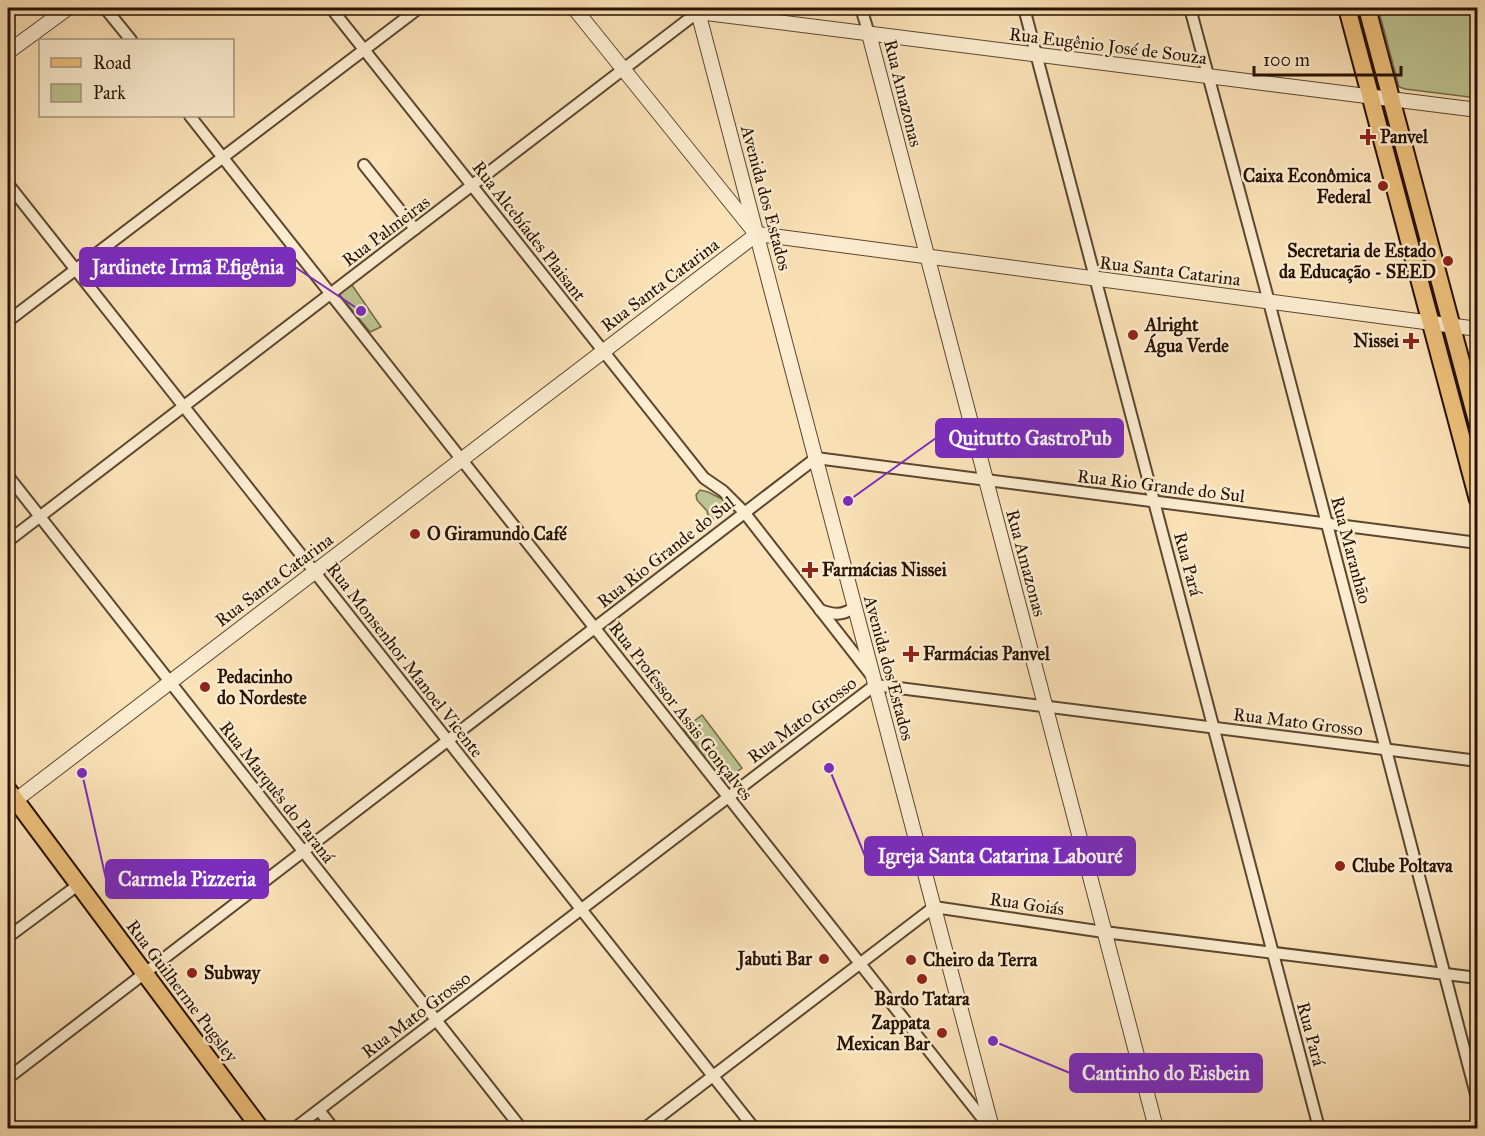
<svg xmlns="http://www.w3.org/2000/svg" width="1485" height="1136" viewBox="0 0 1485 1136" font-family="'IM FELL Great Primer',serif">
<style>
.green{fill:#bcc390;stroke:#726a4a;stroke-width:1.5}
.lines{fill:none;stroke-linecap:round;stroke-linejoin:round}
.minor-casing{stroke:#5c4630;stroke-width:14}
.tertiary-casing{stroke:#5c4630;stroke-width:16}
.primary-casing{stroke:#281203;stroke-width:20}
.minor{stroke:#fcecd0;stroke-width:10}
.tertiary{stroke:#fcecd0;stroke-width:14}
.primary{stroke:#edc07b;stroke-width:16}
.poi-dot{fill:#8f2418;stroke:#fcecd0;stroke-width:2}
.labels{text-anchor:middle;stroke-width:5;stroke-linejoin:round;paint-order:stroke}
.street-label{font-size:18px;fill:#281203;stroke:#fcecd0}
.poi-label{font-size:18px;font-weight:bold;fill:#281203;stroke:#fcecd0;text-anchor:start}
.leader{fill:none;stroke:#7b2cbf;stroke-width:2}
.callout-dot{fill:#7b2cbf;stroke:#fcecd0;stroke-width:2}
.callout{fill:#7b2cbf;stroke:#7b2cbf;stroke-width:2}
.callout-label{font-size:20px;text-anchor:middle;font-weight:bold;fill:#fff}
</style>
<rect width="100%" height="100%" fill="#fae1b6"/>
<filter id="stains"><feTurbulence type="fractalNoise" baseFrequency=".00333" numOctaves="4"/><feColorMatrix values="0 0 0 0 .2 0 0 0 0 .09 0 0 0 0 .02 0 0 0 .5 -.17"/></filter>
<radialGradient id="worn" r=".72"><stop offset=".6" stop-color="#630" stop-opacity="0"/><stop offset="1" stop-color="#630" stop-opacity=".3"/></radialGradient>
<g class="green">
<path d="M1378,8H1477V98L1405,89L1399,87Z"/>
<path d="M352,285L381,327L370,332L339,294Z"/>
<path d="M700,490L708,492L724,500L727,506C724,515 718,519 709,519L707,511L697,500L696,495Z"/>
<path d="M702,715L742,768L723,782L684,729Z"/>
</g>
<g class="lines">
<g class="minor-casing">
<g id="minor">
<path d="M105,8L131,40"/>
<path d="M331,8L704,478L723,491L744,512L871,675"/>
<path d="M861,8L869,34"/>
<path d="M1024,8L1319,1128"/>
<path d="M1190,8L1269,302L1478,1102"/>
<path d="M190,116L990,1128"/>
<path d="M364,165L415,229"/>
<path d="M8,184L754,1128"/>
<path d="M8,321L419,8"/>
<path d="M8,476L521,1128"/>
<path d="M8,541L698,12"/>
<path d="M820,610C834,615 842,616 855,607"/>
<path d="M8,937L78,885"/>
<path d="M8,1078L816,458L1478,543"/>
<path d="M319,1110L333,1128"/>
<path d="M295,1128L875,685L1478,761"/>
<path d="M645,1128L934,907L1104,932L1478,978"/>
</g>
</g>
<g class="tertiary-casing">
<g id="tertiary">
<path d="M574,8L753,230"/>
<path d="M697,8L992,1128"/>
<path d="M698,12L1478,110"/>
<path d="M869,34L1156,1128"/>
<path d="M8,52L68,8"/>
<path d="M8,806L757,234L1478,329"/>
<path d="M8,1123L12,1128"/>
</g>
</g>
<g class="primary-casing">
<g id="primary">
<path d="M1347,8L1478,500"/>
<path d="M1367,8L1478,425"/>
<path d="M8,790L260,1128"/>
</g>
</g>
<use href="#minor" class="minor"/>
<use href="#tertiary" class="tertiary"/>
<use href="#primary" class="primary"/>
</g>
<g class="poi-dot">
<path d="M1365 128h6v6h6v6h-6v6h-6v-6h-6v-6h6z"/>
<circle cx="1383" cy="186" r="6"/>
<circle cx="1448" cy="261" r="6"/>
<circle cx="1133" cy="335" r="6"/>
<path d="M1408 332h6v6h6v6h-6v6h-6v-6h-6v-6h6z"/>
<circle cx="415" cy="534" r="6"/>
<path d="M807 561h6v6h6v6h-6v6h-6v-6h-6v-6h6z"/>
<path d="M908 645h6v6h6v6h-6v6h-6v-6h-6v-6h6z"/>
<circle cx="205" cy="687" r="6"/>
<circle cx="1340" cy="866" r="6"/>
<circle cx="824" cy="959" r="6"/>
<circle cx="911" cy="960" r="6"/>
<circle cx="192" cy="973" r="6"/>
<circle cx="922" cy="979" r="6"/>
<circle cx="942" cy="1033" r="6"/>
</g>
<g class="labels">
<g class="street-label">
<text transform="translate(1108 46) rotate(7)" y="6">Rua Eugênio José de Souza</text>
<text transform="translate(903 93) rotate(76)" y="6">Rua Amazonas</text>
<text transform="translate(766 198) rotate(75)" y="6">Avenida dos Estados</text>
<text transform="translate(386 231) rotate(-37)" y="6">Rua Palmeiras</text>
<text transform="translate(529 231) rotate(52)" y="6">Rua Alcebíades Plaisant</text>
<text transform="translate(1170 271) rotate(7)" y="6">Rua Santa Catarina</text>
<text transform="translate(660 285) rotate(-37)" y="6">Rua Santa Catarina</text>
<text transform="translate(1161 486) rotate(7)" y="6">Rua Rio Grande do Sul</text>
<text transform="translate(1351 550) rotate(75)" y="6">Rua Maranhão</text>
<text transform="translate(666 552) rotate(-38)" y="6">Rua Rio Grande do Sul</text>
<text transform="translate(1026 563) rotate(75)" y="6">Rua Amazonas</text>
<text transform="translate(1188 564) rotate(75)" y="6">Rua Pará</text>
<text transform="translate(274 580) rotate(-37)" y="6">Rua Santa Catarina</text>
<text transform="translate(405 660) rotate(52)" y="6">Rua Monsenhor Manoel Vicente</text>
<text transform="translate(889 668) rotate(75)" y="6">Avenida dos Estados</text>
<text transform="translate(681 711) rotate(52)" y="6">Rua Professor Assis Gonçalves</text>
<text transform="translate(802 720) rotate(-37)" y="6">Rua Mato Grosso</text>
<text transform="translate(1298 722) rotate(7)" y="6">Rua Mato Grosso</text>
<text transform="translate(277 792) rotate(52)" y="6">Rua Marquês do Paraná</text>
<text transform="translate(1027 904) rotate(8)" y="6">Rua Goiás</text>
<text transform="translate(182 991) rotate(53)" y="6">Rua Guilherme Pugsley</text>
<text transform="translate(416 1015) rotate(-37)" y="6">Rua Mato Grosso</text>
<text transform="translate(1311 1034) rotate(75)" y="6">Rua Pará</text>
</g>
<g class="poi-label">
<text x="1380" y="143">Panvel</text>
<text x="1371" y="182" text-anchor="end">Caixa Econômica<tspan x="1371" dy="21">Federal</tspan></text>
<text x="1436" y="257" text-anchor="end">Secretaria de Estado<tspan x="1436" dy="21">da Educação - SEED</tspan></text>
<text x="1145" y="331">Alright<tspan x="1145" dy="21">Água Verde</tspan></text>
<text x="1399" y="347" text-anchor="end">Nissei</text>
<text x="427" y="540">O Giramundo Café</text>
<text x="822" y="576">Farmácias Nissei</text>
<text x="923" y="660">Farmácias Panvel</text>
<text x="217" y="683">Pedacinho<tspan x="217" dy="21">do Nordeste</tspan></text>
<text x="1352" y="872">Clube Poltava</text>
<text x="812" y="965" text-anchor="end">Jabuti Bar</text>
<text x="923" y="966">Cheiro da Terra</text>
<text x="204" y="979">Subway</text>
<text x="922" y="1005" text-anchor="middle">Bardo Tatara</text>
<text x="930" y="1029" text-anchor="end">Zappata<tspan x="930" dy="21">Mexican Bar</tspan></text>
</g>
</g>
<path class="leader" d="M361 311L295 267M848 501L936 438M829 768L865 856M82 773L106 879M993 1041L1070 1073"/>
<g class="callout-dot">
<circle cx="361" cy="311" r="6"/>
<circle cx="848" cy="501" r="6"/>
<circle cx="829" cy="768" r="6"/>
<circle cx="82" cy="773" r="6"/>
<circle cx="993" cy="1041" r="6"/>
</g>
<g class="callout">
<rect x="80" y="248" width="215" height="38" rx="6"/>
<rect x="936" y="419" width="187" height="38" rx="6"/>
<rect x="865" y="837" width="270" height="38" rx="6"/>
<rect x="106" y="860" width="162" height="38" rx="6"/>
<rect x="1070" y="1054" width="192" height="38" rx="6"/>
</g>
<g class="callout-label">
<text x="188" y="274">Jardinete Irmã Efigênia</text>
<text x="1030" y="445">Quitutto GastroPub</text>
<text x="1000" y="863">Igreja Santa Catarina Labouré</text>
<text x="187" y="886">Carmela Pizzeria</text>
<text x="1166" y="1080">Cantinho do Eisbein</text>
</g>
<rect width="1485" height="1136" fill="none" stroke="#fae1b6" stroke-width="30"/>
<rect x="9" y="9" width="1467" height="1118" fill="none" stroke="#281203" stroke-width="3"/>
<rect x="15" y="15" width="1455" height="1106" fill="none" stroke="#281203" stroke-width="1.5"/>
<rect x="39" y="39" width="195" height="78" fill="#fcecd0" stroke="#a7957e" stroke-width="1.5"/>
<rect x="51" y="58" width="30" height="9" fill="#edc07b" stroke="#a7957e" stroke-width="1.5"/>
<text x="93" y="69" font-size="18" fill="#281203">Road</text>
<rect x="51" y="84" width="30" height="18" fill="#bcc390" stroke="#a7957e" stroke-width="1.5"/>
<text x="93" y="99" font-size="18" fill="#281203">Park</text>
<path d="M1254 66v9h147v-9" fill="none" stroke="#281203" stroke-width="3"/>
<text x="1263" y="66" font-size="18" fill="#281203" stroke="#fcecd0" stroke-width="4.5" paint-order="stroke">100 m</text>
<rect width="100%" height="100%" filter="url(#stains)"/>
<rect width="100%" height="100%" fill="url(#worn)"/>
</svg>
